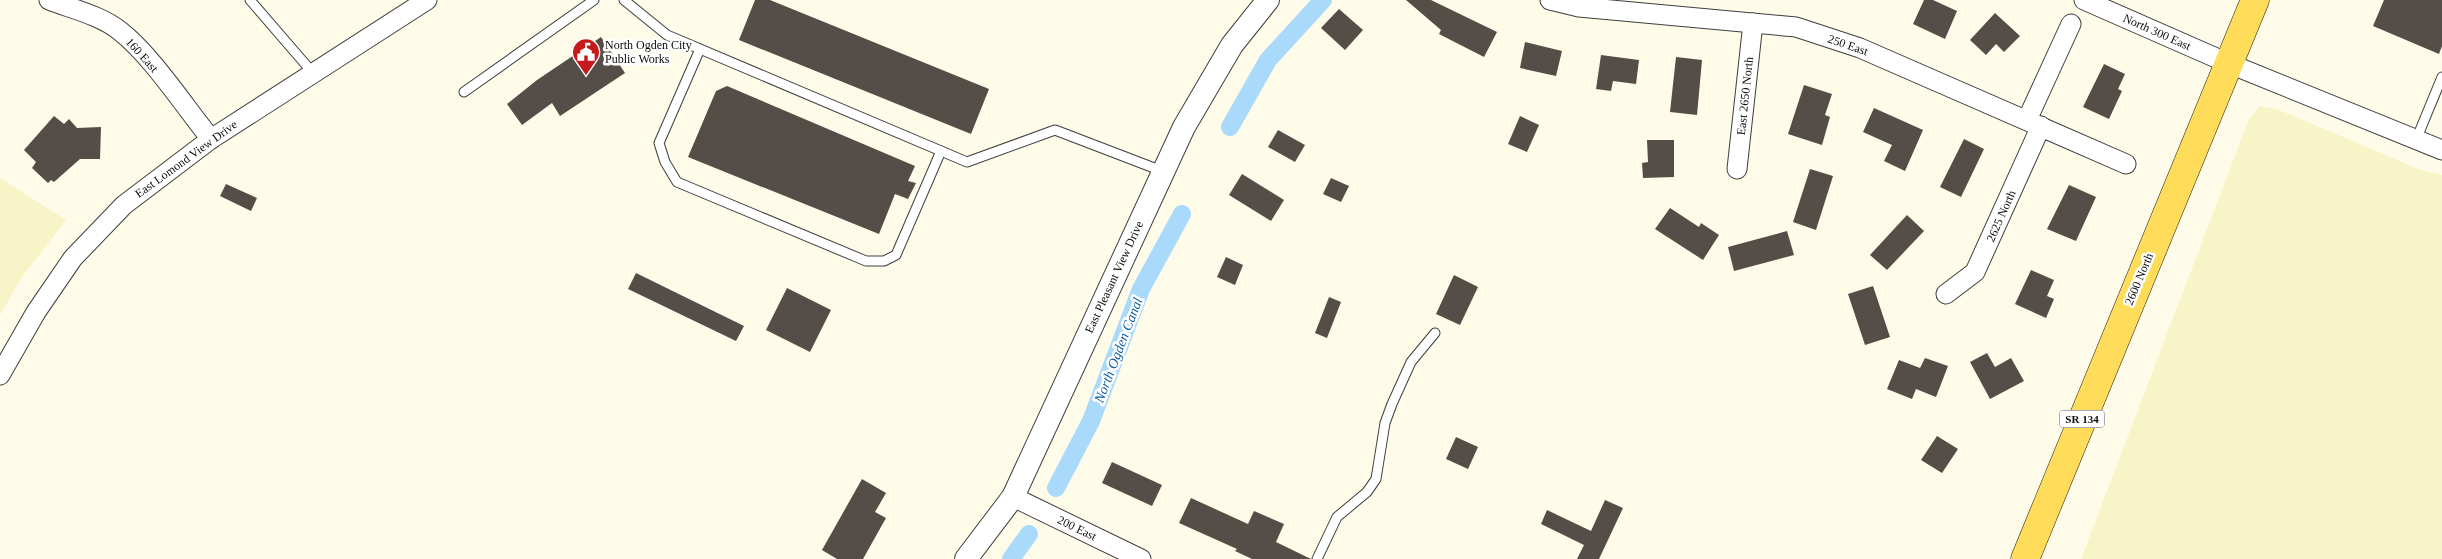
<svg xmlns="http://www.w3.org/2000/svg" width="2442" height="559" viewBox="0 0 2442 559" font-family="Georgia,serif">
<style>
.farmland{fill:#f7f5c7}
.lines{fill:none;stroke-linecap:round;stroke-linejoin:round}
.canal{stroke:#a9dafb;stroke-width:18}
.building{fill:#554d47}
.service-casing{stroke:#3e3e3e;stroke-width:11}
.minor-casing{stroke:#3e3e3e;stroke-width:21}
.tertiary-casing{stroke:#3e3e3e;stroke-width:24}
.primary-casing{stroke:#1c1c1c;stroke-width:29}
.service{stroke:#fff;stroke-width:9}
.minor{stroke:#fff;stroke-width:19}
.tertiary{stroke:#fff;stroke-width:22}
.primary{stroke:#ffdc59;stroke-width:28}
.labels{text-anchor:middle;stroke-width:5;stroke-linejoin:round;paint-order:stroke}
.shield{fill:#fff;stroke:#545454;stroke-width:1}
.shield-label{font-size:11px;font-weight:bold;fill:#0b0b0b}
.street-label{font-size:12px;fill:#0b0b0b;stroke:#fff}
.poi-label{font-size:12px;fill:#0b0b0b;stroke:#fff;text-anchor:start}
.water-label{font-size:14px;font-style:italic;fill:#0b5da6;stroke:#fff}
</style>
<rect width="100%" height="100%" fill="#fffbe9"/>
<g class="farmland">
<path d="M2260,106L2277,109L2418,169L2442,175V559H2081L2249,119Z"/>
<path d="M0,178L66,220L22,277L0,315Z"/>
</g>
<g class="lines">
<g class="canal">
<path d="M1230,127L1268,60L1323,0"/>
<path d="M1056,488L1091,421L1141,289L1182,214"/>
<path d="M1011,559L1029,534"/>
</g>
</g>
<g class="building">
<path d="M755,0H770L989,89L971,134L739,40Z"/>
<path d="M1406,0H1431L1497,32L1484,57L1439,34L1441,30Z"/>
<path d="M1924,0H1933L1957,11L1945,39L1913,24Z"/>
<path d="M2384,0H2442V46L2439,54L2373,26Z"/>
<path d="M1339,9L1363,30L1345,50L1321,28Z"/>
<path d="M1995,13L2020,36L2004,52L1996,44L1986,55L1970,40Z"/>
<path d="M601,37L625,73L560,116L552,103L522,125L507,104L537,80Z"/>
<path d="M1525,42L1562,51L1556,76L1520,68Z"/>
<path d="M1601,55L1639,60L1636,84L1613,81L1611,91L1596,89Z"/>
<path d="M1676,57L1702,60L1697,115L1670,112Z"/>
<path d="M2104,64L2125,74L2118,89L2122,91L2109,119L2083,107Z"/>
<path d="M1804,85L1832,94L1825,115L1830,117L1822,145L1788,134Z"/>
<path d="M727,86L915,166L908,181L916,183L908,199L895,194L879,234L688,157L716,91Z"/>
<path d="M1874,108L1923,130L1905,171L1884,161L1892,145L1863,132Z"/>
<path d="M54,116L64,124L69,119L77,128L101,127L100,159H80L54,182L51,180L48,183L32,168L36,162L24,150Z"/>
<path d="M1520,116L1539,125L1527,152L1508,144Z"/>
<path d="M1278,130L1305,145L1295,162L1268,147Z"/>
<path d="M1964,139L1984,149L1961,197L1940,187Z"/>
<path d="M1647,140H1674V177L1643,178L1642,163L1648,162Z"/>
<path d="M1810,169L1833,176L1816,230L1793,222Z"/>
<path d="M1242,174L1284,200L1271,221L1229,195Z"/>
<path d="M1331,178L1349,186L1341,202L1323,194Z"/>
<path d="M226,184L257,198L251,211L220,196Z"/>
<path d="M2069,185L2096,197L2076,241L2047,229Z"/>
<path d="M1670,208L1699,227L1701,223L1719,235L1703,260L1655,229Z"/>
<path d="M1907,215L1924,231L1887,270L1870,255Z"/>
<path d="M1787,231L1794,255L1734,271L1728,247Z"/>
<path d="M1226,257L1243,265L1235,285L1217,277Z"/>
<path d="M2031,270L2054,280L2047,296L2054,299L2046,318L2015,304Z"/>
<path d="M636,273L744,326L736,341L628,289Z"/>
<path d="M1454,275L1478,287L1460,325L1436,314Z"/>
<path d="M1873,286L1890,337L1865,345L1848,294Z"/>
<path d="M787,288L831,310L810,352L766,330Z"/>
<path d="M1329,297L1341,302L1327,338L1315,333Z"/>
<path d="M1987,353L1995,367L2011,358L2024,381L1990,399L1970,362Z"/>
<path d="M1925,358L1948,366L1936,397L1916,389L1912,399L1887,389L1899,360L1920,368Z"/>
<path d="M1937,436L1958,449L1942,473L1921,460Z"/>
<path d="M1456,437L1478,447L1468,469L1446,459Z"/>
<path d="M1112,462L1162,485L1152,506L1102,483Z"/>
<path d="M862,479L886,493L875,512L886,518L863,559H837L822,550Z"/>
<path d="M1191,498L1248,524L1254,511L1284,524L1276,542L1311,559H1252L1235,551L1237,549L1179,523Z"/>
<path d="M1605,500L1623,508L1599,559H1577L1584,545L1541,524L1547,510L1591,531Z"/>
</g>
<g class="lines">
<g class="service-casing">
<g id="service">
<path d="M250,0L313,73"/>
<path d="M624,0L667,35L967,162L1055,130L1162,171"/>
<path d="M700,49L659,143L665,162L677,182L866,261H884L896,255L941,151"/>
<path d="M464,92L594,0"/>
<path d="M2416,140L2442,77"/>
<path d="M1317,559L1337,517L1367,492L1376,479L1385,423L1392,404L1411,362L1435,333"/>
</g>
</g>
<g class="minor-casing">
<g id="minor">
<path d="M49,0C72,9 100,15 120,31C151,55 185,107 211,139"/>
<path d="M1550,0L1579,7L1796,27L1860,48L2126,164"/>
<path d="M2084,0L2230,64L2442,150"/>
<path d="M2027,120L2071,24"/>
<path d="M1737,169L1753,23"/>
<path d="M1946,294L1975,272L2041,126"/>
<path d="M0,375L36,312L73,258L124,205L211,139L427,0"/>
<path d="M1013,497L1141,559"/>
</g>
</g>
<g class="tertiary-casing">
<path id="tertiary" d="M966,559L1013,497L1184,127L1232,45L1268,0"/>
</g>
<g class="primary-casing">
<path id="primary" d="M2025,559L2255,0"/>
</g>
<use href="#service" class="service"/>
<use href="#minor" class="minor"/>
<use href="#tertiary" class="tertiary"/>
<use href="#primary" class="primary"/>
</g>
<defs>
<g id="civic-pin" transform="scale(1.4375)"><path d="M0 17L-7.5 6A9.5 9.5 0 1 1 7.5 6Z" fill="#c6191b" stroke="#fff"/><path d="M-.6-6.5H3V-4.5H.6V-3L4-1V1h2V6H-6V1h2V-1L-.6-3ZM-1.2 2.5V6h2.4V2.5Z" fill="#fff"/></g>
</defs>
<g fill-rule="evenodd">
<use href="#civic-pin" x="586" y="52"/>
</g>
<g class="labels">
<rect class="shield" x="2059.5" y="410.5" width="45" height="17" rx="4"/>
<g class="shield-label">
<text x="2082" y="423">SR 134</text>
</g>
<g class="street-label">
<text transform="translate(2157 32) rotate(24)" y="4">North 300 East</text>
<text transform="translate(1848 45) rotate(19)" y="4">250 East</text>
<text transform="translate(142 55) rotate(48)" y="4">160 East</text>
<text transform="translate(1745 96) rotate(-84)" y="4">East 2650 North</text>
<text transform="translate(186 159) rotate(-36)" y="4">East Lomond View Drive</text>
<text transform="translate(2001 216) rotate(-66)" y="4">2625 North</text>
<text transform="translate(1114 277) rotate(-65)" y="4">East Pleasant View Drive</text>
<text transform="translate(2139 279) rotate(-67)" y="4">2600 North</text>
<text transform="translate(1077 528) rotate(26)" y="4">200 East</text>
</g>
<g class="poi-label">
<text x="605" y="49">North Ogden City<tspan x="605" dy="14">Public Works</tspan></text>
</g>
<g class="water-label">
<text transform="translate(1118 350) rotate(-69)" y="5">North Ogden Canal</text>
</g>
</g>
</svg>
